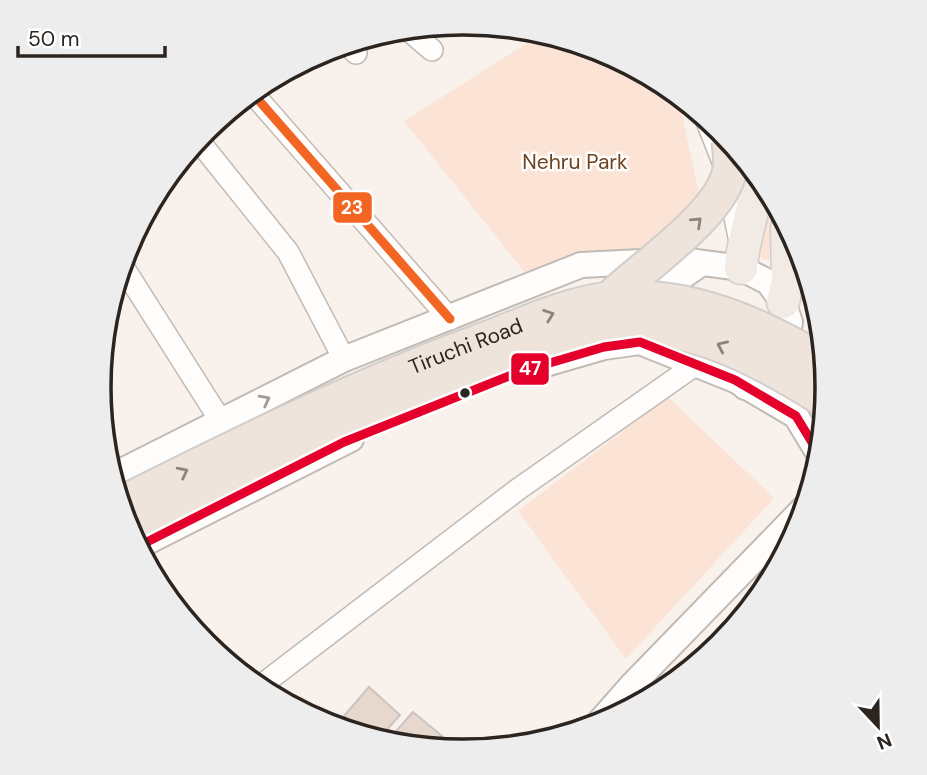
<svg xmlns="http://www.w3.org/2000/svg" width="927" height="775" viewBox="0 0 927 775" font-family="'DM Sans',sans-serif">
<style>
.green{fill:#fbe4d5}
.building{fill:#e7d8ce;stroke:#cbc4c0;stroke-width:2}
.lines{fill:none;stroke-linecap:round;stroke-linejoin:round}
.minor-casing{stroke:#c1bbb5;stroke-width:24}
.tertiary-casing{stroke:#c1bbb5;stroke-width:28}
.primary-casing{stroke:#d2cecb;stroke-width:35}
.minor{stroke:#fefdfc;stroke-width:21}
.tertiary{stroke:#fefdfc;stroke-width:24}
.primary{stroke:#f2eae4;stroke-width:32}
.trunk-bridge-casing{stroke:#d2cecb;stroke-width:37;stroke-linecap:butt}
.trunk-bridge{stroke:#eee4dc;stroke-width:33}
.bus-1-casing{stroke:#fff;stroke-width:14}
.bus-2-casing{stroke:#fff;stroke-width:14}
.bus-1{stroke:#f26522;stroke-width:9}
.bus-2{stroke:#e4002b;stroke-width:9}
.oneway{stroke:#8c847e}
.oneway2{stroke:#9f9b99}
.bus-dot{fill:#2b241f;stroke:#fff;stroke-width:2.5}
.labels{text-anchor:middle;stroke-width:5;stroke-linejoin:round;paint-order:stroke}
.park-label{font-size:21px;fill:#70421e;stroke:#fff}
.street-label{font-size:21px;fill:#2b241f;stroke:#fff}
.rim{fill:none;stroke:#2b241f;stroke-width:3.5}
.line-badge{stroke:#fff;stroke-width:2.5}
.badge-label{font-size:19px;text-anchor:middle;font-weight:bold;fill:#fff}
</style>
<rect width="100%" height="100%" fill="#f9f1eb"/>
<g class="green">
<path d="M537,37L603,51L679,101L707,230L689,262L642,263L538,289L404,121Z"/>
<path d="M770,203L780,265L750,253Z"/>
<path d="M668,397L774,498L626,659L518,511Z"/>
<path d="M743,614L721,646L699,660L697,657Z"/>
</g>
<g class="building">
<path d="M369,687L400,715L384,733L389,737L363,732L344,716Z"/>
<path d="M413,712L442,736L433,746L390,738Z"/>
<path d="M324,717L342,728L324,724L321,723Z"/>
</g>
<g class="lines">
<g class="minor-casing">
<g id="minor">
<path d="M412,33L432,50"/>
<path d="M349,46L356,53"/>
<path d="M255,96L450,319"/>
<path d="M706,119L723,162L740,241"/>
<path d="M198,140L288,252L344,359"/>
<path d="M123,267L222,423"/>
<path d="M263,684L517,490L698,363"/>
</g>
</g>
<g class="tertiary-casing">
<g id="tertiary">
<path d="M653,309L664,289L702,263"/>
<path d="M528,369L604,347L640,342L735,380L796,416L816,449"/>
<path d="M116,474L344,359L581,265L681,260L741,268L768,282L783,302L790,322L784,354L745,387"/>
<path d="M139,546L351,439"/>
<path d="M596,726L633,684L804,508"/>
</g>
</g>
<g class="primary-casing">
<g id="primary">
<path d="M741,268C742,237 759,207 753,177"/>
<path d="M783,302L788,280L787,228"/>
</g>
</g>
<use href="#minor" class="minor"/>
<use href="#tertiary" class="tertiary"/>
<use href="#primary" class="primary"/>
<g class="trunk-bridge-casing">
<g id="trunk-bridge">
<path d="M609,299C642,267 723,214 730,169C731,160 730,150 729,141"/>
<path id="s1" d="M122,503C242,443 361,384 488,338C527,323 567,304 609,299C685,291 759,323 823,362"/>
<path d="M126,527C245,466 367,413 492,368C537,351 585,328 635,328C704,328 769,365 826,401"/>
</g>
</g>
<use href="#trunk-bridge" class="trunk-bridge"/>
<g class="bus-1-casing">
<path id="bus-1" d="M255,96L450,319"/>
</g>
<g class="bus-2-casing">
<path id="bus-2" d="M139,546L344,442L519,372L604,347L640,342L735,380L796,416L816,449"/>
</g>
<use href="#bus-1" class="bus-1"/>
<use href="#bus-2" class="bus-2"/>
</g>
<defs><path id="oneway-chevron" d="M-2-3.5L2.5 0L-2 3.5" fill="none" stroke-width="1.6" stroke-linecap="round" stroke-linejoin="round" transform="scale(1.75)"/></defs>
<g class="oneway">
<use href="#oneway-chevron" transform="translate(697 222) rotate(-43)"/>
<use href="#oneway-chevron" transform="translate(549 315) rotate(-20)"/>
<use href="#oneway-chevron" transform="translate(722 346) rotate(-156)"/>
<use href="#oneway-chevron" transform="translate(183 472) rotate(-27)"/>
</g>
<use class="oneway2" href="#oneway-chevron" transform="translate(265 400) rotate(-28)"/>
<circle class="bus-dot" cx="465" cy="393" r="6"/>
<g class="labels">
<g class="park-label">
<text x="575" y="169">Nehru Park</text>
</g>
<g class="street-label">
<text dy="7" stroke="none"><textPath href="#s1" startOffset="378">Tiruchi Road</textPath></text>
</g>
</g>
<path d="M0 0H927V775H0ZM111 387a352 352 0 1 1 704 0a352 352 0 1 1-704 0Z" fill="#eeeded" fill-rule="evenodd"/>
<path class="rim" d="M111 387a352 352 0 1 1 704 0a352 352 0 1 1-704 0Z"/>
<g class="line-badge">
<rect x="332" y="191" width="41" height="33" rx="7" fill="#f26522"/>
<rect x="510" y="352" width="40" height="34" rx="7" fill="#e4002b"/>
</g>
<g class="badge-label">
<text x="352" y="214">23</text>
<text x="530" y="375">47</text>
</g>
<g transform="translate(878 726) rotate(158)" stroke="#ffffff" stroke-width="5" paint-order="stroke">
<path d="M0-5L12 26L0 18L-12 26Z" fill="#2b241f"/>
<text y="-10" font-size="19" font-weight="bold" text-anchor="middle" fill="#2b241f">N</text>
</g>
<path d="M18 46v10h147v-10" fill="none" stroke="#2b241f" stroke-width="3.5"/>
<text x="28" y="46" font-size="21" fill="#2b241f" stroke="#ffffff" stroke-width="5" paint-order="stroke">50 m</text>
</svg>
